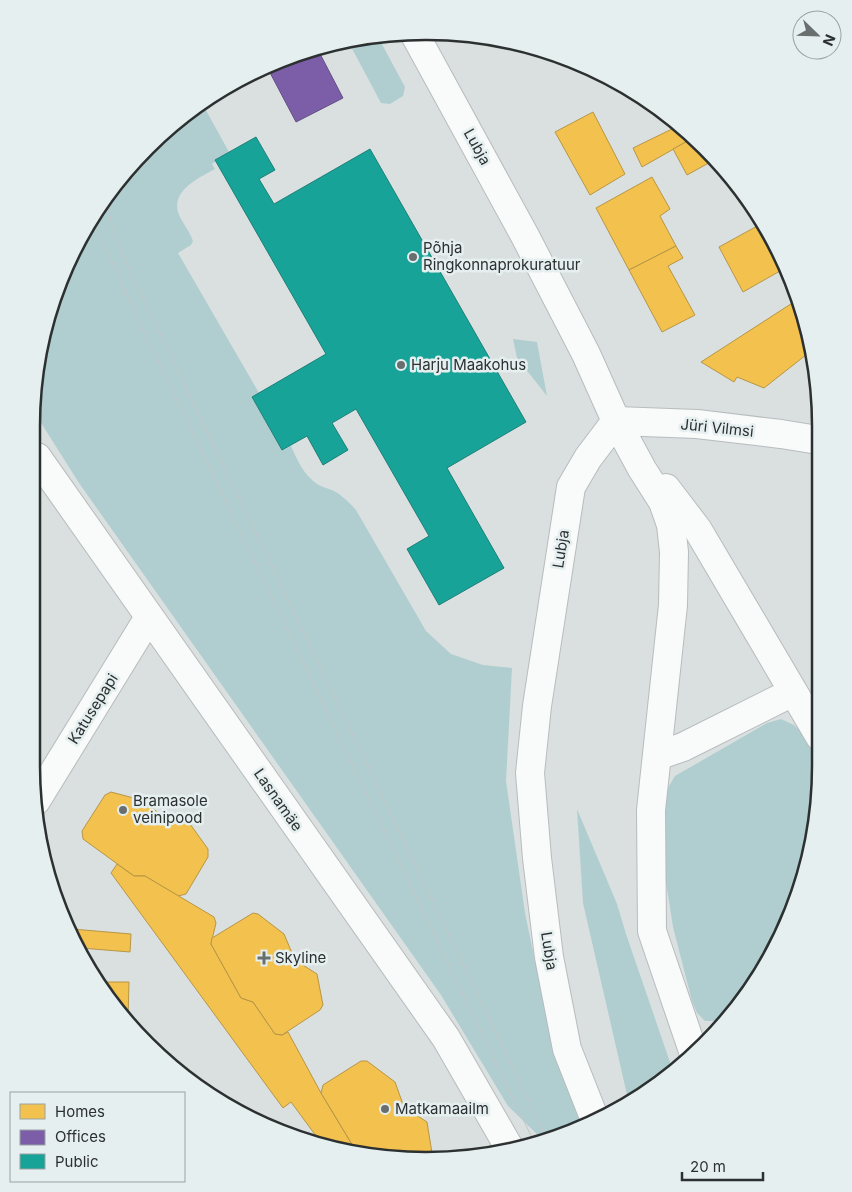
<svg xmlns="http://www.w3.org/2000/svg" width="852" height="1192" viewBox="0 0 852 1192" font-family="Inter,sans-serif">
<style>
.green{fill:#b0ced0}
.homes{fill:#f2c14e;stroke:#b79645}
.offices{fill:#7b5ea7;stroke:#635083}
.public{fill:#17a398;stroke:#1d8079}
.lines{fill:none;stroke-linecap:round;stroke-linejoin:round}
.minor-casing{stroke:#b7bcbc;stroke-width:30}
.minor{stroke:#f9fafa;stroke-width:28}
.tram{stroke:#c4c5c5;stroke-width:1}
.poi-dot{fill:#696e6e;stroke:#e5eff0;stroke-width:2}
.labels{text-anchor:middle;stroke-width:5;stroke-linejoin:round;paint-order:stroke}
.street-label{font-size:15px;fill:#2c3030;stroke:#e5eff0}
.poi-label{font-size:15px;fill:#2c3030;stroke:#e5eff0;text-anchor:start}
.rim{fill:none;stroke:#2c3030;stroke-width:2.5}
</style>
<rect width="100%" height="100%" fill="#dae0e0"/>
<g class="green">
<path d="M374,35H377L405,87L403,96L390,104L381,103L348,41Z"/>
<path d="M202,103L229,152L212,164L215,169C197,179 168,192 180,217C184,225 190,232 193,241L191,245L178,253L259,393L252,398L282,450L291,446C297,460 304,475 317,484C322,487 327,488 332,490C342,495 349,502 356,510L426,631L451,654L483,665L512,668L506,781L525,913L550,1034L584,1127L577,1131L543,1140L508,1106L441,995L79,483L38,418L39,349L84,228L166,129Z"/>
<path d="M513,339L537,342L547,396L517,358Z"/>
<path d="M781,719L794,725L802,733L820,766V792L807,868L780,940L739,1007L730,1016L717,1021H705L697,1013L692,1001L673,927L663,863L664,799L669,786L675,776L767,723Z"/>
<path d="M577,809L617,904L626,934L673,1071L628,1099L583,903Z"/>
</g>
<g class="homes">
<path d="M661,109L693,138L642,167L633,148L672,129Z"/>
<path d="M593,112L625,174L590,195L555,132Z"/>
<path d="M693,138L716,159L687,175L673,149Z"/>
<path d="M723,166L739,192L737,193Z"/>
<path d="M652,177L670,209L660,216L676,246L629,270L596,208Z"/>
<path d="M759,225L771,244L767,246L780,271L743,292L719,247Z"/>
<path d="M676,246L683,258L668,266L695,315L662,332L629,270Z"/>
<path d="M797,300L811,351L764,388L737,377L734,382L701,362Z"/>
<path d="M111,792L145,801L166,820L190,824L208,849V857L186,894L178,896L145,876H134L83,839L82,831L105,795Z"/>
<path d="M117,864L134,876H145L214,917L216,923L211,944L241,998L253,1002L275,1034L282,1035L288,1032L321,1093L353,1146L363,1150L366,1155L319,1140L291,1102L283,1108L111,873Z"/>
<path d="M253,913L258,914L284,934L295,960L317,974L323,1005L320,1010L282,1035L275,1034L253,1002L241,998L211,944L212,938Z"/>
<path d="M72,929L131,934L130,952L81,948Z"/>
<path d="M96,982H129L128,1020L98,985Z"/>
<path d="M361,1061H367L395,1082L404,1107L427,1122L432,1153L431,1157H374L366,1155L363,1150L353,1146L321,1093L323,1085Z"/>
</g>
<path class="offices" d="M317,48L343,98L296,122L267,67L299,52Z"/>
<path class="public" d="M256,137L275,170L259,179L274,204L370,149L526,422L447,468L504,568L439,605L407,549L429,536L356,409L332,423L348,450L323,465L307,436L282,450L252,397L326,354L215,160Z"/>
<g class="lines">
<g class="minor-casing">
<g id="minor">
<path d="M414,33L525,236L586,354L616,421L642,469L663,502L671,525L674,552L673,605L651,810L652,931L694,1054"/>
<path d="M616,421L697,424L781,434L818,440"/>
<path d="M37,457L446,1038L510,1149"/>
<path d="M666,488L698,530L820,737"/>
<path d="M657,756L683,747L793,692"/>
<path d="M36,801L149,617"/>
<path d="M595,1120L567,1049L549,957L537,858L530,773L537,706L571,487L588,458L616,421"/>
</g>
</g>
<use href="#minor" class="minor"/>
<g class="tram">
<path d="M107,201L112,226L128,267L547,1139"/>
<path d="M94,216L97,229L136,315L534,1142"/>
</g>
</g>
<g class="poi-dot">
<circle cx="413" cy="257" r="5"/>
<circle cx="401" cy="365" r="5"/>
<circle cx="123" cy="810" r="5"/>
<path d="M261.5 950.5h5v5h5v5h-5v5h-5v-5h-5v-5h5z"/>
<circle cx="385" cy="1109" r="5"/>
</g>
<g class="labels">
<g class="street-label">
<text transform="translate(477 147) rotate(61)" y="5">Lubja</text>
<text transform="translate(717 428) rotate(6)" y="5">Jüri Vilmsi</text>
<text transform="translate(561 549) rotate(-81)" y="5">Lubja</text>
<text transform="translate(93 709) rotate(-58)" y="5">Katusepapi</text>
<text transform="translate(278 800) rotate(55)" y="5">Lasnamäe</text>
<text transform="translate(549 951) rotate(81)" y="5">Lubja</text>
</g>
<g class="poi-label">
<text x="423" y="253">Põhja<tspan x="423" dy="17">Ringkonnaprokuratuur</tspan></text>
<text x="411" y="370">Harju Maakohus</text>
<text x="133" y="806">Bramasole<tspan x="133" dy="17">veinipood</tspan></text>
<text x="275" y="963">Skyline</text>
<text x="395" y="1114">Matkamaailm</text>
</g>
</g>
<path d="M0 0H852V1192H0ZM426 40H426A386 386 0 0 1 812 426V766A386 386 0 0 1 426 1152H426A386 386 0 0 1 40 766V426A386 386 0 0 1 426 40Z" fill="#e5eff0" fill-rule="evenodd"/>
<path class="rim" d="M426 40H426A386 386 0 0 1 812 426V766A386 386 0 0 1 426 1152H426A386 386 0 0 1 40 766V426A386 386 0 0 1 426 40Z"/>
<rect x="10" y="1092" width="175" height="90" fill="#e5eff0" stroke="#9ba3a3"/>
<rect x="20" y="1104" width="25" height="15" fill="#f2c14e" stroke="#9ba3a3"/>
<text x="55" y="1117" font-size="15" fill="#2c3030">Homes</text>
<rect x="20" y="1130" width="25" height="15" fill="#7b5ea7" stroke="#9ba3a3"/>
<text x="55" y="1142" font-size="15" fill="#2c3030">Offices</text>
<rect x="20" y="1154" width="25" height="15" fill="#17a398" stroke="#9ba3a3"/>
<text x="55" y="1167" font-size="15" fill="#2c3030">Public</text>
<g transform="translate(817 35) rotate(113)"><circle r="24" fill="#e5eff0" stroke="#9ba3a3"/>
<path d="M0-4L9 19L0 12L-9 19Z" fill="#696e6e"/>
<text y="-8" font-size="14" font-weight="bold" text-anchor="middle" fill="#2c3030">N</text>
</g>
<path d="M682 1172v8h81v-8" fill="none" stroke="#2c3030" stroke-width="2.5"/>
<text x="690" y="1172" font-size="15" fill="#2c3030" stroke="#e5eff0" stroke-width="4" paint-order="stroke">20 m</text>
</svg>
